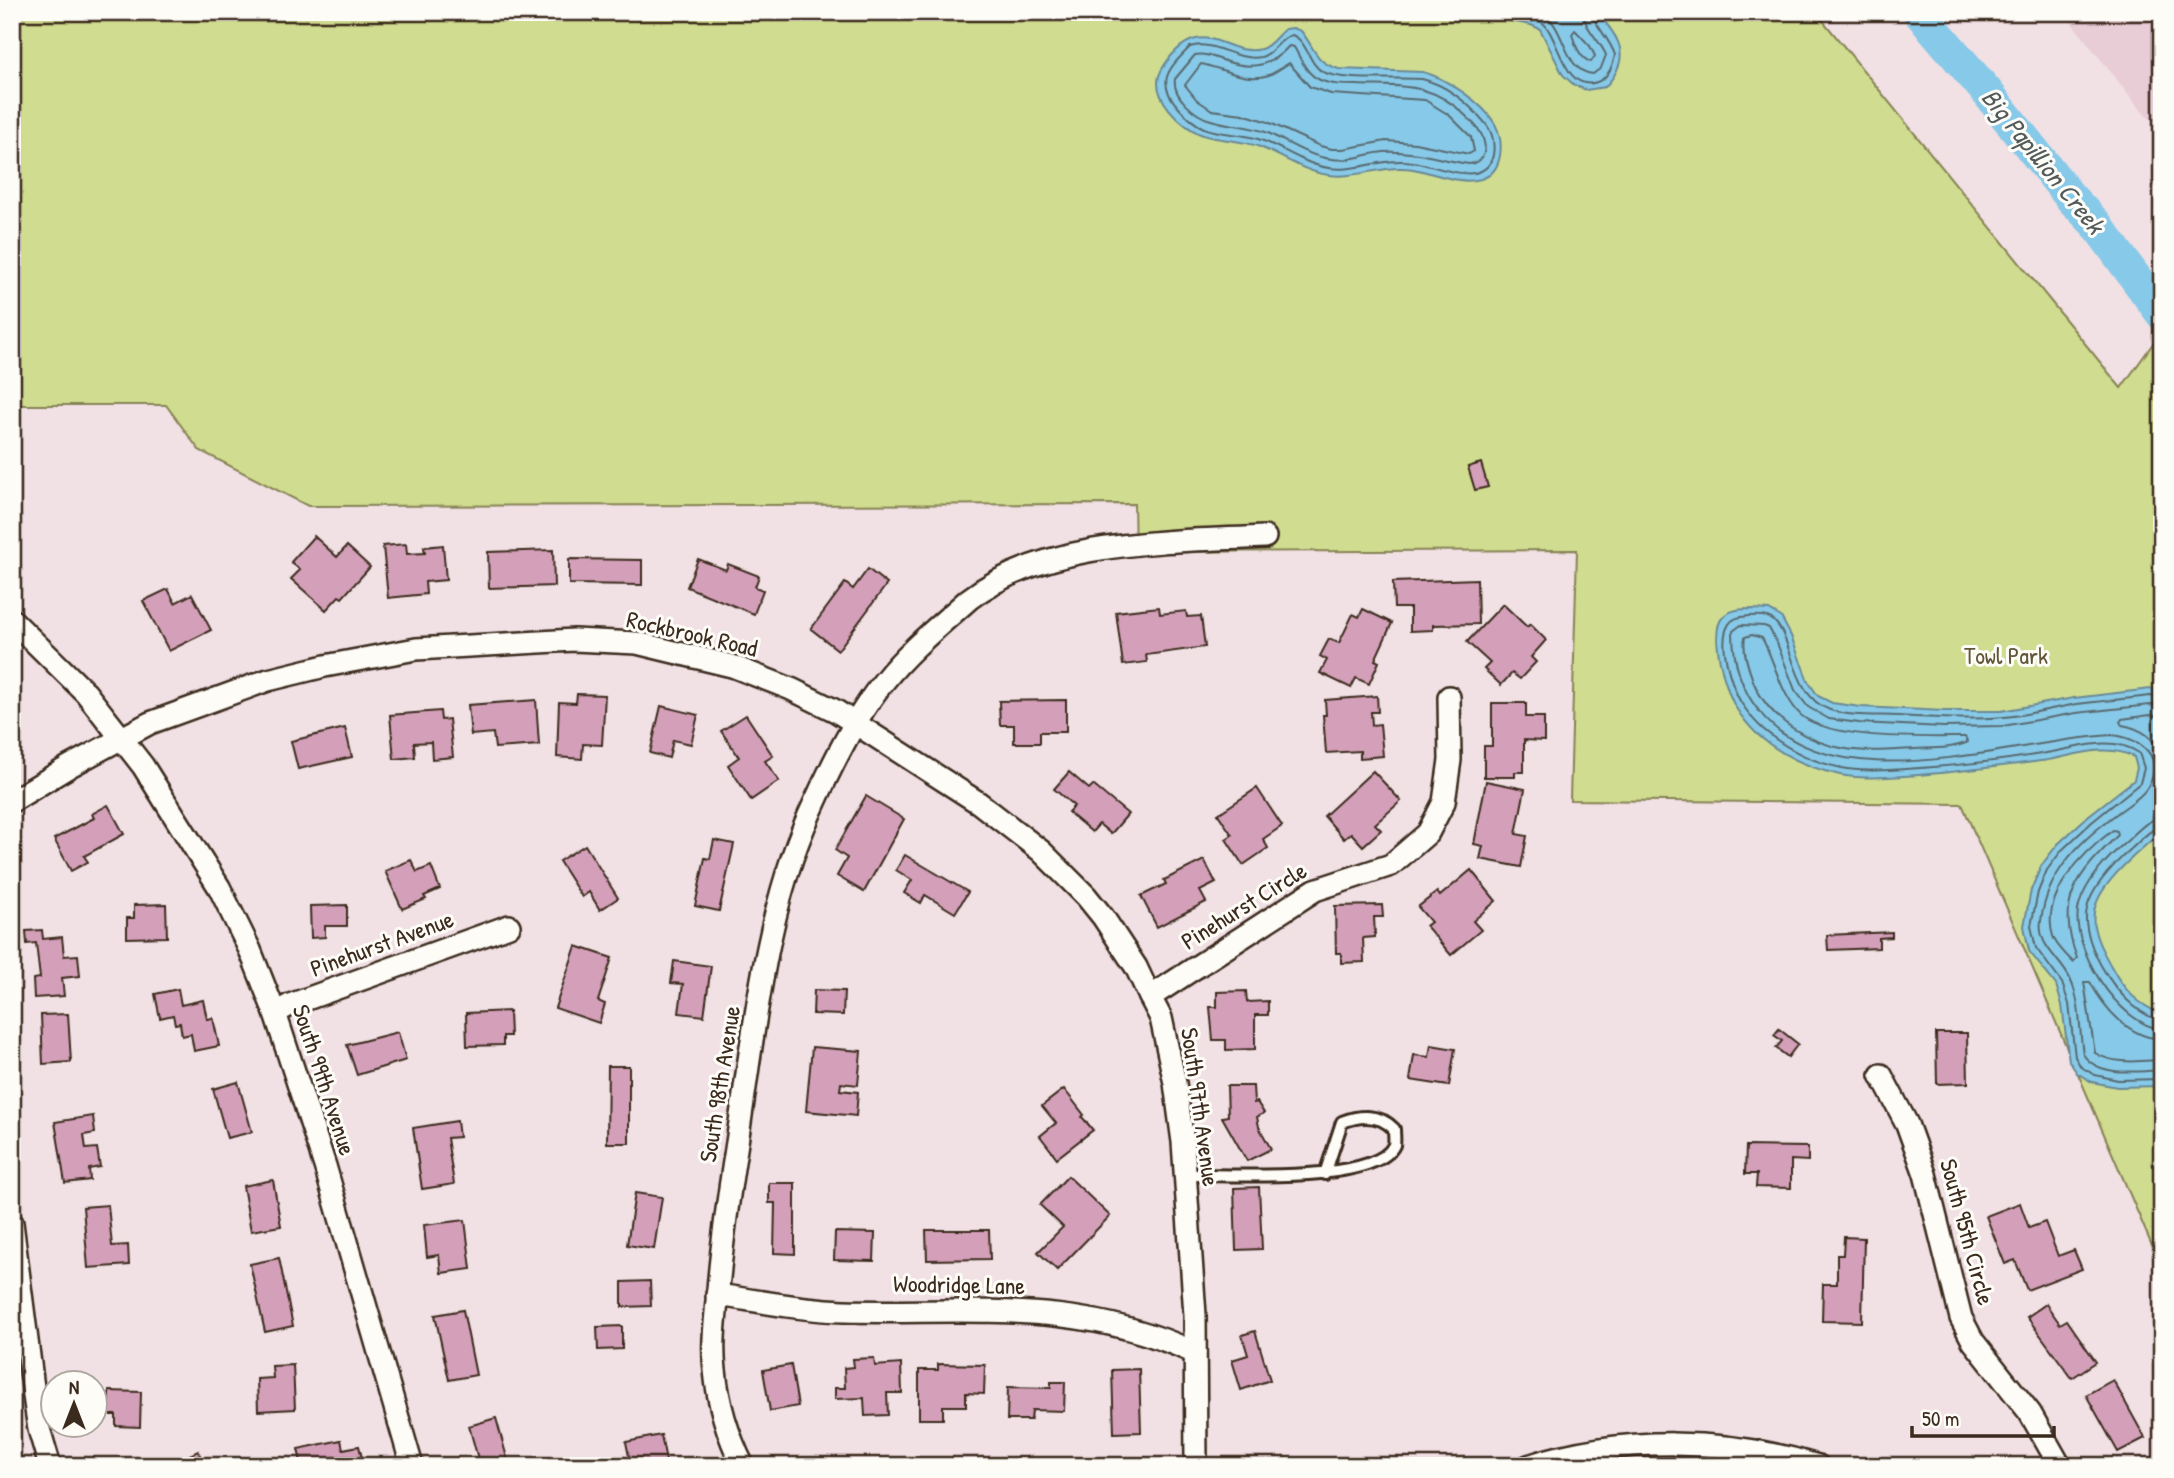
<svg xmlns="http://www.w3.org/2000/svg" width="2174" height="1478" viewBox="0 0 2174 1478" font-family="'Patrick Hand',sans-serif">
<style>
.built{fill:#e8cdd7}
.green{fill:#d0dc8f;stroke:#868356;stroke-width:2}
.water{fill:#87c9e8;stroke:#698997;stroke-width:2}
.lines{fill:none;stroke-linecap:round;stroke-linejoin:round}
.shore{stroke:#596a6f;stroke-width:2}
.river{stroke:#87c9e8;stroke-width:33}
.building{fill:#d4a0b9;stroke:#3b2a1e;stroke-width:2}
.service-casing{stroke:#3b2a1e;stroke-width:16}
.minor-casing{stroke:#3b2a1e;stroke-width:26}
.service{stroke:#fdfcf7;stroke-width:10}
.minor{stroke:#fdfcf7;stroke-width:21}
.labels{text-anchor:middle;stroke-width:6;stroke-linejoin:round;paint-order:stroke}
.street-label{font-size:24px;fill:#3b2a1e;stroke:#fdfcf7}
.park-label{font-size:24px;fill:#60563a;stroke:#fdfcf7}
.water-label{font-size:26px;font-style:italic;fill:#525a5b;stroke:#fdfcf7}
</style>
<rect width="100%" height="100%" fill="#f1e0e4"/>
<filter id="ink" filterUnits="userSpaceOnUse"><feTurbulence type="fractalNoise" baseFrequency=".0143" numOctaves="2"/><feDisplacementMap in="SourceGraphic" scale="14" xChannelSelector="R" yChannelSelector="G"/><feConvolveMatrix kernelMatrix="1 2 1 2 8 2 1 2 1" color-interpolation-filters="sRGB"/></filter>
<g filter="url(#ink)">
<path class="built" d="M2063,12H2162V126L2146,116Z"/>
<path class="green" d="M12,12H1816L2121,388L2162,331V1269L1962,804L1570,800L1577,550L1135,552L1134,504L308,506L199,450L166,405H12Z"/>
<g class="water">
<path d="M1490,12H1596C1621,38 1632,58 1605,87L1586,90L1574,85L1563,75L1540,29L1531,25L1501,19Z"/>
<path d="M1293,28L1301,31C1315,48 1315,63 1339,69L1423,72C1446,78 1483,103 1495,124C1504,141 1504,172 1481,179C1459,185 1435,173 1413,169C1384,164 1357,179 1329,175C1304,172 1283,156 1260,147C1242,140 1222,141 1203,135C1182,128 1148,95 1161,71C1171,53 1188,34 1210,39C1220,41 1230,46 1240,49C1246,50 1255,51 1261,49C1271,46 1277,35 1285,29Z"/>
<path d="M1753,609L1769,610L1781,617L1791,636L1808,681L1818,696L1832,703L1861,707L1945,711H2001L2074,698L2151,689L2162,691V831C2141,850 2097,884 2094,913C2091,932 2103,952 2112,968C2124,990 2138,1005 2162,1014V1086L2117,1087L2092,1082L2077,1073L2069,1061L2062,1005L2056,985L2029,951L2024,926L2031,890L2041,866L2057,845L2088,816L2134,780L2137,768L2134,757C2106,742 2071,757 2041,761C1995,767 1950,773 1904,776C1883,777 1860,779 1840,775C1809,768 1780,755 1756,733C1749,726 1741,716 1736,708C1726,692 1708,632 1723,617C1730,609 1743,609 1753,609Z"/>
</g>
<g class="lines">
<g class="shore">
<path d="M1503,12C1516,17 1535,15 1545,25C1559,40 1565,93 1597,82C1608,78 1613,65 1615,55C1610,39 1594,25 1592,12"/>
<path d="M1541,12C1567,26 1562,71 1593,74L1601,68L1606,55C1600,40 1584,28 1583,12"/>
<path d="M1575,30L1590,46L1595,56L1591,62C1580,59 1575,45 1572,34Z"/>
<path d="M1292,35C1308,41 1308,64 1323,72C1344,82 1397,77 1422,79C1447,85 1470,105 1486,124C1496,137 1498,163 1481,171C1465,179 1431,165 1413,162C1383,157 1356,172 1329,168C1305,165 1284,148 1261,140C1243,133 1220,135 1204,128C1195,124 1185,115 1179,108C1155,82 1168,69 1190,47C1214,39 1236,62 1261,57C1274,54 1279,38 1292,35Z"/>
<path d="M1289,46L1294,47C1301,59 1306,74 1320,80C1331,85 1344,85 1357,85C1402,87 1431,81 1466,116C1474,124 1482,131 1484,142C1487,154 1481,163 1469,164C1441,160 1413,150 1384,152C1367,153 1350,162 1332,159C1309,157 1288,142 1268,133C1249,125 1230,126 1211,120C1195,116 1172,96 1175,79L1195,55C1206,53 1212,57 1222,60C1250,70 1269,68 1289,46Z"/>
<path d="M1201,64C1223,68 1245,83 1269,75C1276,72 1283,67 1289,63L1310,87L1331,94L1425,100L1449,115L1471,137L1474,151L1469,154L1415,143L1386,141L1343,149H1332L1320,146L1268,122L1243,114L1212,110L1197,100L1185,85Z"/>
<path d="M1752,635L1762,638C1775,662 1779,689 1797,711C1820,741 1927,737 1965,737L1968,742C1953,749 1931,748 1915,749C1893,750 1868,753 1846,749C1808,743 1769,719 1754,683C1749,670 1742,651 1745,637Z"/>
<path d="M2162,697L2150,696C2126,699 2101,701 2077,704C2052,708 2029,715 2004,717C1969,720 1933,718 1898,716C1876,715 1851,717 1830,710C1788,696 1794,625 1767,617C1760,615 1749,616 1741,617C1709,621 1731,687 1742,704C1748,713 1755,722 1763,729C1786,749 1812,762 1842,768C1862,772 1885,770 1905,769C1954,766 2004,761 2052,752C2080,747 2113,735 2139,753L2144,768L2140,783L2092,822L2062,850L2047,870L2038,892L2031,926L2036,948L2062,983L2069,1004L2075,1057L2081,1067L2095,1075L2118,1080L2162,1079"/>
<path d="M2162,706L2150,705L2076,713L2003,726L1944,727L1859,723L1829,719L1808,707L1795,690L1777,643L1769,628L1764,626L1741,625L1733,631C1733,660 1741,689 1759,711C1832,805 2012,740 2112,735C2140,738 2167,757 2147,788C2140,799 2125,807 2115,815C2078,843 2047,873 2041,921C2037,947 2062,959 2071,981C2081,1004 2079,1029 2083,1054C2098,1078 2138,1071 2162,1070"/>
<path d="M2162,717L2150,715L2122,719L2120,722L2122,725C2143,729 2156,738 2162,759"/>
<path d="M2162,818C2148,818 2137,832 2127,841C2108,857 2086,881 2079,905C2068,945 2119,1026 2162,1029"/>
<path d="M2162,826C2151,828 2140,841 2132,848C2115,863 2093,885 2087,908C2078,943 2125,1016 2162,1020"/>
<path d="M2113,830L2117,831L2118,835C2077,875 2055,900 2077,958L2073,962C2066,955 2055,944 2053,936C2040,895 2084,852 2113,830Z"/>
<path d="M2162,1039C2129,1038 2105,1009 2090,982H2084L2095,1053C2114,1065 2140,1061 2162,1060"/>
</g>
<path class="river" d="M1919,12L1987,92L2071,198L2096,224L2162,314"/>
</g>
<g class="building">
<path d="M1481,463L1488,487L1475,490L1468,467Z"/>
<path d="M314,536L337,557L347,546L370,567L342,598L339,596L326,610L291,579L300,570L291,562Z"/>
<path d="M406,544L407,554L425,553L424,547L443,545L446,580L425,582L426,594L388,598L383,546Z"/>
<path d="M553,550L554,586L489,588L488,552Z"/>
<path d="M569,559L642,560V585L569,584Z"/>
<path d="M698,559L726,570L728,564L759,576L755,587L763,590L754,614L687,587Z"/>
<path d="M868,569L887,584L838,650L811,629L845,583L853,589Z"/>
<path d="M1477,579L1478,624L1433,625V630L1410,631V608H1394L1393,582Z"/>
<path d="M168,589L175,603L192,594L211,630L169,651L143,601Z"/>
<path d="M1503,604L1527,627L1530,624L1546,640L1531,657L1536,662L1520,679L1512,673L1501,685L1484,669L1490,663L1467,642Z"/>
<path d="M1159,607L1160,614L1186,611L1187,617L1201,616L1205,647L1146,655L1147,662L1123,665L1116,612Z"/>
<path d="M1363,609L1392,623L1375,660L1379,662L1369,684L1356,678L1351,688L1320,673L1327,660L1320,656L1329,639L1339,643L1353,614L1359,617Z"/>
<path d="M577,694L605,695L602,745L583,744L582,759L557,757L559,702L576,703Z"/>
<path d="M1377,696L1378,712H1371L1372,725L1380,724L1383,756L1360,758V751L1326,753L1323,715H1326L1325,700Z"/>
<path d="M536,700L539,745L495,748L493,733L471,735L468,705Z"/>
<path d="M1066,700V732H1040V743H1014V725H1000L999,701Z"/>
<path d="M1492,703H1526V717H1544V741L1524,740V772H1515V777H1484V746H1492Z"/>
<path d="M661,706L698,715L691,744L673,740L669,758L650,753Z"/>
<path d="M440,711L441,720L449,719L453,757L432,759L431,742L414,743L415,757L394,759L390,715Z"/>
<path d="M746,715L773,756L765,761L779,781L751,800L728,765L739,757L721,731Z"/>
<path d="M345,728L352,757L298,769L291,741Z"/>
<path d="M1373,771L1401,801L1375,824L1381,830L1363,846L1351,833L1344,839L1324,816Z"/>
<path d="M1069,772L1089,789L1093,785L1128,814L1111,834L1099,824L1092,832L1068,812L1074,806L1054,789Z"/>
<path d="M1486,781L1525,789L1516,834L1527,836L1521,867L1480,859L1483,846L1474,844Z"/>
<path d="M1257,788L1282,826L1263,839L1268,848L1243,865L1226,839L1232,835L1218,814Z"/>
<path d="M866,796L904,819L864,892L837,876L847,858L835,850Z"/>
<path d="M108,805L124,834L84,856L88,862L71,871L54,839L94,818L92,814Z"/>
<path d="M714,840L734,844L719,911L695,906L705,858L710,859Z"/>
<path d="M585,845L618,898L600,910L589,892L582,897L559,861Z"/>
<path d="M905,855L968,892L955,913L925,895L921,903L904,893L912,880L896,870Z"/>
<path d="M411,860L417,872L431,866L440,889L424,896L426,899L402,909L385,871Z"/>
<path d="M1204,860L1216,883L1200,891L1206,902L1157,927L1141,896L1166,884L1164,880Z"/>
<path d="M1471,870L1496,901L1473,921L1481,930L1451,955L1426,926L1431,922L1418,907L1437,892L1440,896Z"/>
<path d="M166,904L167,937L127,938V918H134V905Z"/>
<path d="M347,905V926H325V937L311,938L310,906Z"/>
<path d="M1382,905L1383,917H1374L1375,937L1363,938L1364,962L1341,963V953H1336L1335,906Z"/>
<path d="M42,930L43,939L62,937L64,956L78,955L80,976L62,978L64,996L34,998L33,979L40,978L36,943L27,944L26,931Z"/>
<path d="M1892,932V937L1879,938V948L1828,950L1827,935Z"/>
<path d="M576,946L612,958L598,1001L605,1004L599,1023L555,1008Z"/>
<path d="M674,961L711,966L704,1016L679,1013L683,984L671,983Z"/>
<path d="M178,989L181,1005L203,1000L207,1019L213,1018L219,1046L194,1051L191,1034L182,1036L180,1023L175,1024L173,1015L160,1018L155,994Z"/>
<path d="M814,990L844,991L843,1015L813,1014Z"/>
<path d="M1246,991L1247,1002L1268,1001V1015H1255V1049L1226,1050V1040H1213L1210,1007H1217V992Z"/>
<path d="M509,1011L510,1036H503V1045L467,1046L466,1013Z"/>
<path d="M68,1014L71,1062L43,1064L41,1015Z"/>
<path d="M1779,1029L1798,1044L1788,1057L1776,1048L1782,1041L1774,1035Z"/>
<path d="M398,1032L406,1060L357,1075L347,1045Z"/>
<path d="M1936,1033H1967L1968,1083L1937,1084Z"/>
<path d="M1431,1045L1455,1049L1449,1086L1410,1080L1414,1055L1429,1057Z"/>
<path d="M812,1047L861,1051L858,1085L841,1083L840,1090L858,1092L856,1116L806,1111Z"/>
<path d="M608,1066H629V1143H607Z"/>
<path d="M238,1082L252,1132L227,1138L213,1089Z"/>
<path d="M1227,1086H1253L1254,1103L1257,1102L1264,1113L1257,1117L1259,1127L1271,1149L1247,1161L1222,1117L1228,1116Z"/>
<path d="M1064,1089L1084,1115L1082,1117L1093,1130L1057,1158L1040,1136L1056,1123L1042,1106Z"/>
<path d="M93,1116L95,1133L84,1135L86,1149L97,1148L100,1167L89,1169L90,1180L65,1183L55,1122Z"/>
<path d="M457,1121L459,1137L447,1138L454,1184L422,1189L413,1128Z"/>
<path d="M1746,1146L1808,1147V1161L1791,1160V1188L1756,1187L1757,1174H1745Z"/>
<path d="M1068,1176L1110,1216L1057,1270L1038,1252L1063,1227L1040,1205Z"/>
<path d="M273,1180L281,1226L251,1231L243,1186Z"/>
<path d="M769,1183H795V1254L774,1253L775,1203H769Z"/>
<path d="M1259,1187L1262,1249L1236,1250L1234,1188Z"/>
<path d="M635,1193L662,1197L654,1249L627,1245Z"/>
<path d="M2020,1203L2029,1228L2045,1222L2058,1256L2074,1250L2082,1269L2027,1290L2015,1260L2005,1264L1986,1216Z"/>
<path d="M108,1205L112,1246L128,1245L129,1265L88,1268L83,1207Z"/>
<path d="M465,1220L471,1269L441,1273L439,1255L427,1257L424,1225Z"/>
<path d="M926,1230H989L990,1259L927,1260Z"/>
<path d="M835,1232L875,1233L874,1261L834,1260Z"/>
<path d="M1844,1237L1864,1238L1862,1322L1822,1321L1823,1284H1837V1255H1843Z"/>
<path d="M279,1258L293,1326L265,1332L250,1264Z"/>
<path d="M650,1281L651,1306L622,1307V1282Z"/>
<path d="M2046,1304L2060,1324L2067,1320L2096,1362L2072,1378L2027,1317Z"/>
<path d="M463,1310L476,1375L449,1380L435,1315Z"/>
<path d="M622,1326V1349L598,1350L597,1327Z"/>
<path d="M1255,1331L1270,1380L1241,1390L1232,1360L1248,1355L1242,1335Z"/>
<path d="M874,1358L875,1366L901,1364L902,1393H887L888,1415L865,1416L864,1398L835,1399V1388H845L844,1368L854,1367L853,1359Z"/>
<path d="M938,1364L985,1365L984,1394L966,1393V1406H943V1419H919V1370H938Z"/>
<path d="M293,1365L295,1409L258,1411L257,1379L273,1378L272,1366Z"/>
<path d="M791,1365L798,1406L770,1411L763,1370Z"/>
<path d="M1139,1369L1141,1432L1114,1433L1112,1370Z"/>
<path d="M2113,1380L2145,1438L2118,1452L2086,1395Z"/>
<path d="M1051,1382H1065L1064,1411L1032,1410L1031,1420H1007L1008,1387L1051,1388Z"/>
<path d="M109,1391L141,1392L140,1427L116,1426V1415H108Z"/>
<path d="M496,1418L509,1465L480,1466L469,1426Z"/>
<path d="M661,1435L667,1466H640L639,1459L630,1461L626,1442Z"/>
<path d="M341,1440L343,1449L359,1446L364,1466H302L298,1449Z"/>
<path d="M198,1451L205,1466H172L171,1464Z"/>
</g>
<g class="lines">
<g class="service-casing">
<path id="service" d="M1185,1175C1225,1174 1376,1185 1394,1145C1395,1141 1394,1134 1394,1129C1380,1114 1360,1115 1342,1122L1325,1174"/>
</g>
<g class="minor-casing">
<g id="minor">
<path d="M12,620L86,693L143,766L219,887L250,950L275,1013L325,1166L412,1466"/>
<path d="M12,801L70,766L150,723L268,680L325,666L416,649L574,640L637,643L732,666L791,689L836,711L979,803L1041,851L1086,896L1103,917L1136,967L1150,997L1161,1018L1175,1083L1183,1142L1195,1315L1196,1466"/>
<path d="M1150,997L1315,890L1391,865L1428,833L1444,802L1450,760L1449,697"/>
<path d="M275,1013L290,1005L509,926"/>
<path d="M1881,1075L1907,1124L1925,1174L1961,1318L1973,1341L2030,1413L2060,1466"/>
<path d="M12,1223L35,1403L39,1429L50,1466"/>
<path d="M717,1295C759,1301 802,1310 844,1311C968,1314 1079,1298 1195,1353"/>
<path d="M743,1466C728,1436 718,1403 715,1370C712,1347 715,1324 717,1301C721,1250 728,1199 736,1149C753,1041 764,913 810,813C829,771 855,716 885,680C909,650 940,625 969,599C1048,539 1169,542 1265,537"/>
<path d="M1528,1466C1621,1436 1725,1437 1818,1466"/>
</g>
</g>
<use href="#service" class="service"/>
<use href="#minor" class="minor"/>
</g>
</g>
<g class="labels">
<g class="street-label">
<text transform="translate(692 634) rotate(13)" y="8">Rockbrook Road</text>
<text transform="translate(1244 906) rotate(-32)" y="8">Pinehurst Circle</text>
<text transform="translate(382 944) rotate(-20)" y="8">Pinehurst Avenue</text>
<text transform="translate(324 1080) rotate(72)" y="8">South 99th Avenue</text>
<text transform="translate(720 1084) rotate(-81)" y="8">South 98th Avenue</text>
<text transform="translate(1200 1107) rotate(82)" y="8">South 97th Avenue</text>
<text transform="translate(1967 1232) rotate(75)" y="8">South 95th Circle</text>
<text transform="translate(959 1285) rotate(1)" y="8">Woodridge Lane</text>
</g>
<g class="park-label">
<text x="2006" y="664">Towl Park</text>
</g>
<g class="water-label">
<text transform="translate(2043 161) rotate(51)" y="9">Big Papillion Creek</text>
</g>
</g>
<rect width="2174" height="1478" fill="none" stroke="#fdfcf7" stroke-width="42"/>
<rect x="21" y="21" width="2132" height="1436" fill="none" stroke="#3b2a1e" stroke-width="2.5" filter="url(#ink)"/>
<g transform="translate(74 1404)"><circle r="33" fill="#fdfcf7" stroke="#afa8a0" stroke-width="2"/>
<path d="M0-5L12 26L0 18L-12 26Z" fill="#3b2a1e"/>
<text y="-10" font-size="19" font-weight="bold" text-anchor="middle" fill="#3b2a1e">N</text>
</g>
<path d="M1912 1426v10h142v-10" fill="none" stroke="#3b2a1e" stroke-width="3.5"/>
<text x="1922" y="1426" font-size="21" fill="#3b2a1e" stroke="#fdfcf7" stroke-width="5" paint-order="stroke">50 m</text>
</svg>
